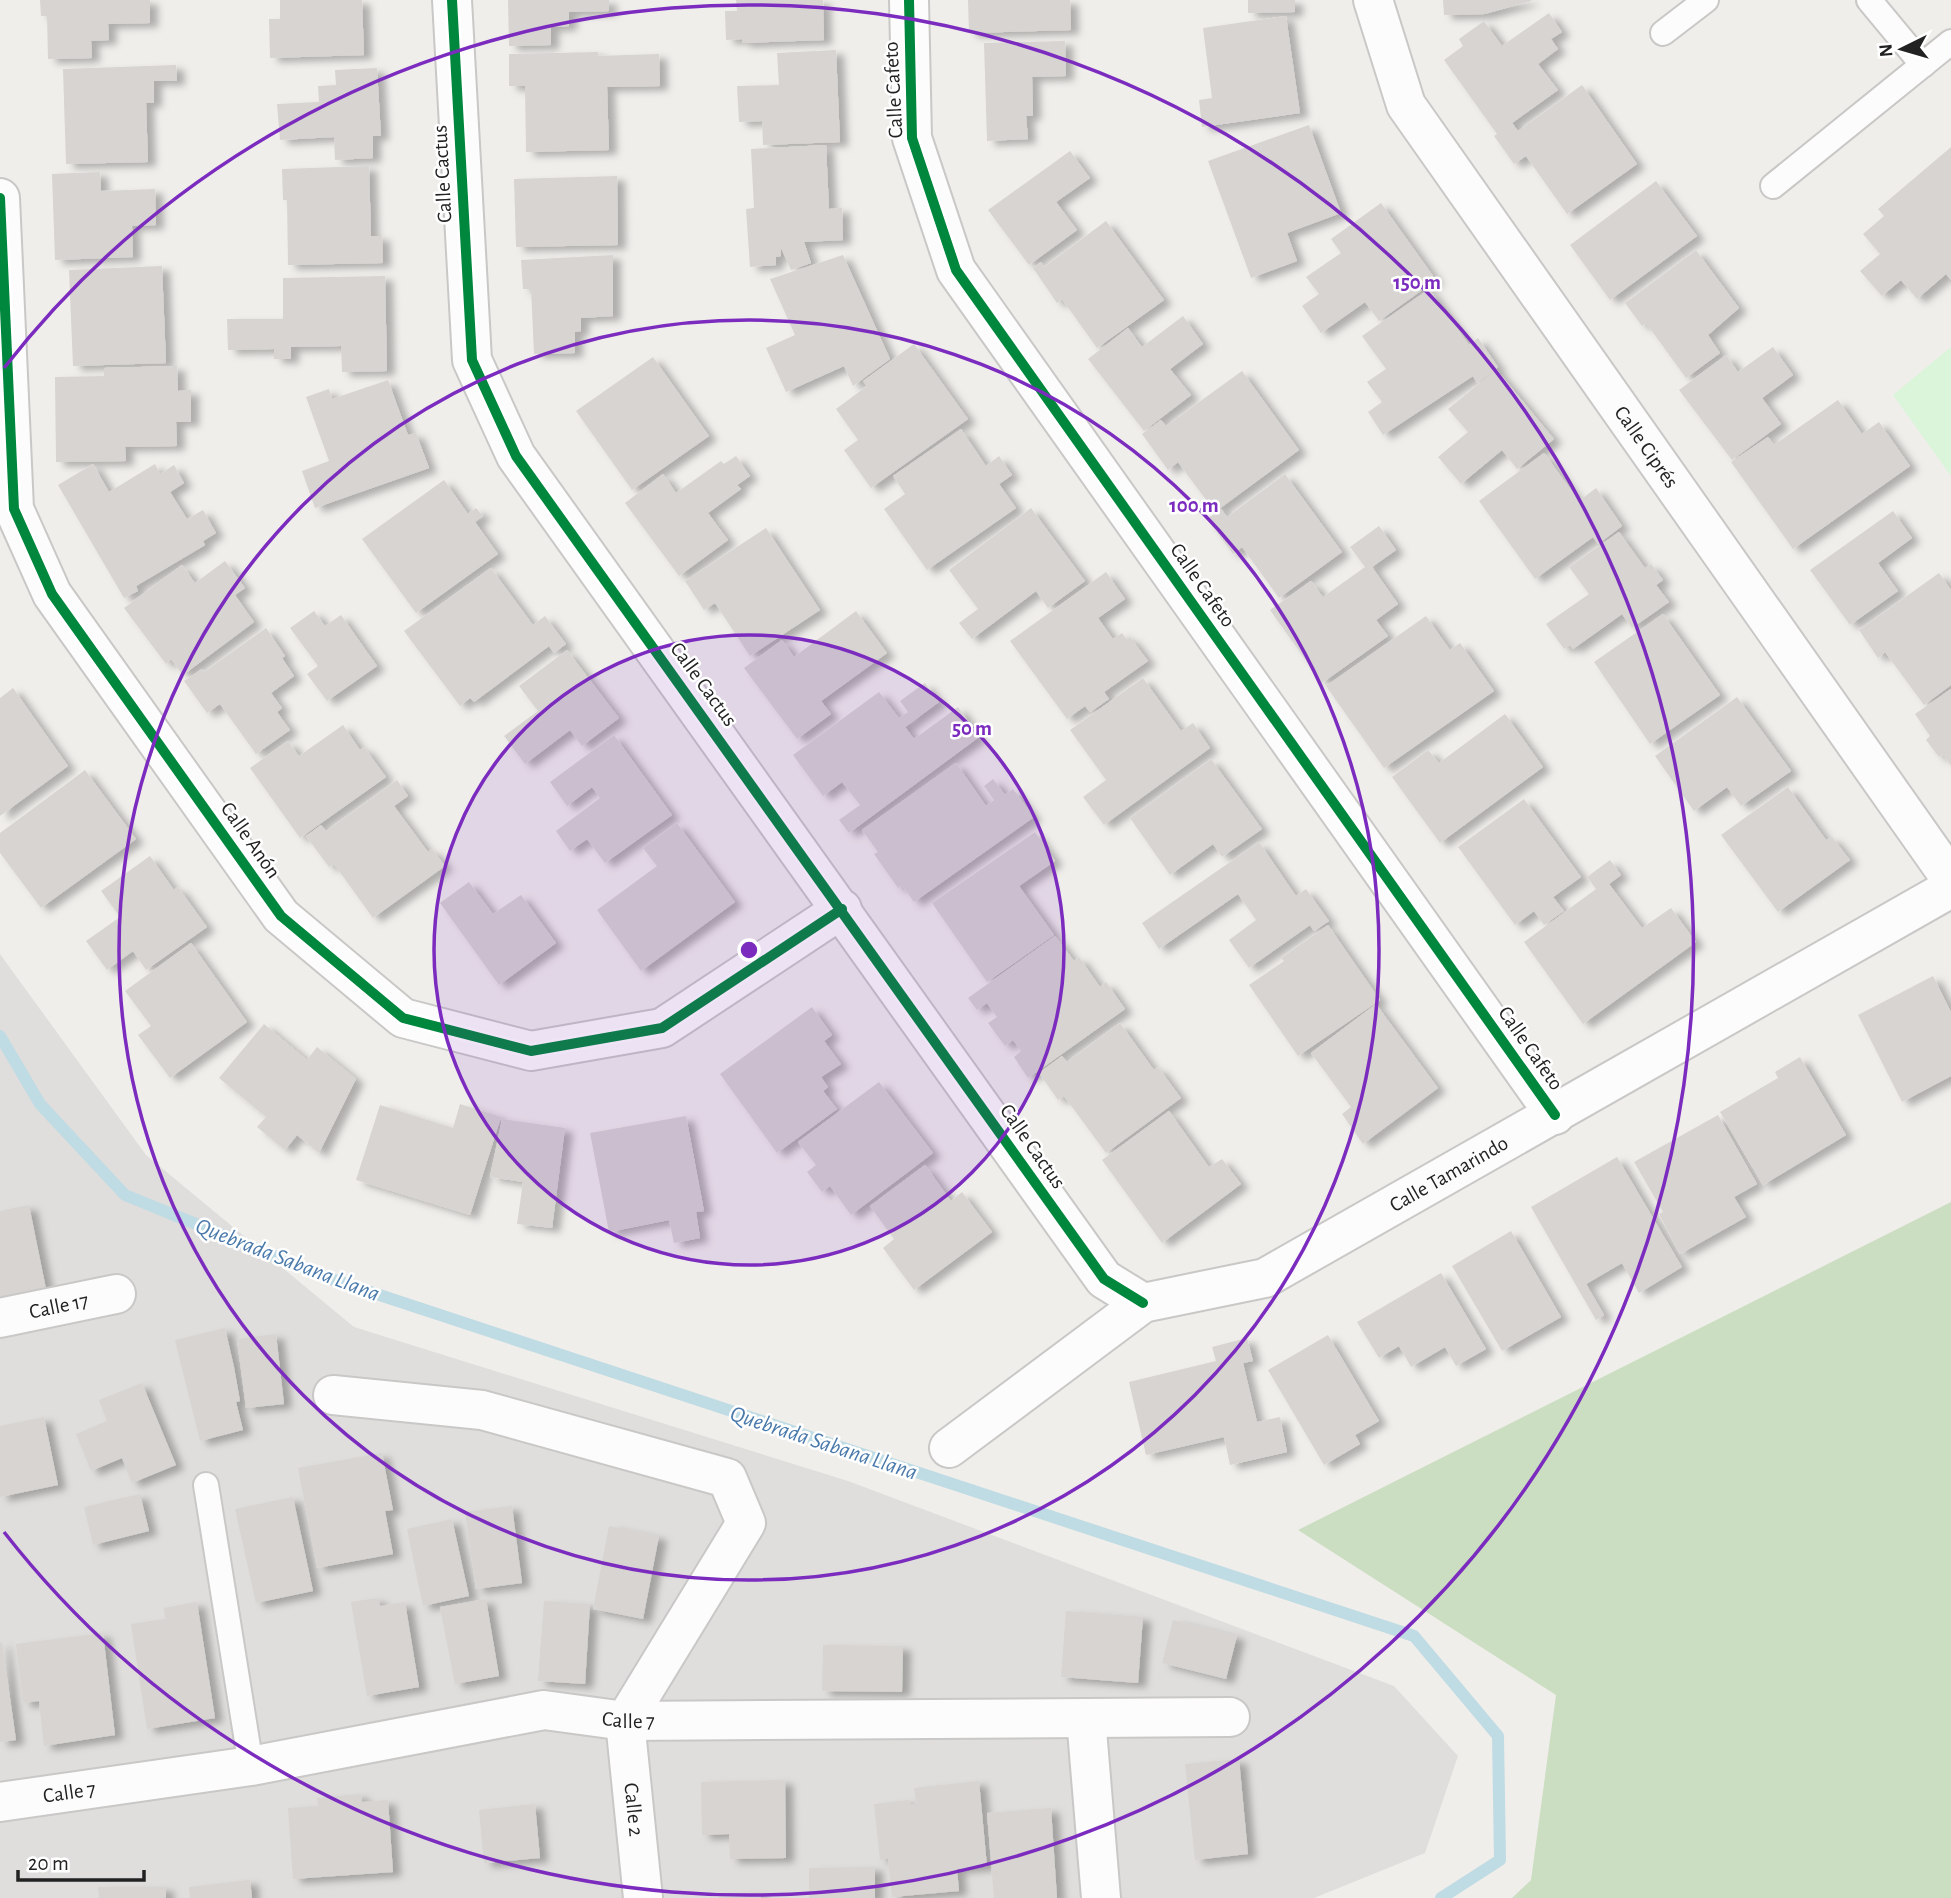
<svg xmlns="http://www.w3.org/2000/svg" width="1951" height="1898" viewBox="0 0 1951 1898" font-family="'Alegreya Sans',sans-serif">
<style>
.residential{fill:#dfdedc}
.forest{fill:#cbdec1}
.park{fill:#daf5da}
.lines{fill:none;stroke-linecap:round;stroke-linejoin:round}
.stream{stroke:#bfdbe3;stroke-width:12}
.building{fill:#d7d4d2;filter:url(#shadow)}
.lane-casing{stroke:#c9c8c7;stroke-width:28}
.street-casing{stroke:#c9c8c7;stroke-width:42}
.lane{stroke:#fdfcfc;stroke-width:24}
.street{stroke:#fdfcfc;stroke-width:38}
.cycleway-casing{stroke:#fff;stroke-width:15}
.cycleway{stroke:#00873e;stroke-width:10}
.ring{fill:none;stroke:#7b2cbf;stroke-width:3.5}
.labels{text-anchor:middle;stroke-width:5;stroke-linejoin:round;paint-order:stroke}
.street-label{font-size:21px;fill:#222;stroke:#fff}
.water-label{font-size:23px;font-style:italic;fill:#4a7aab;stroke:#fff}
.centre{fill:#7b2cbf;stroke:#fff;stroke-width:3.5}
.ring-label{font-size:21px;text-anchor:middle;font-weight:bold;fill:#7b2cbf;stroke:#fff;stroke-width:5;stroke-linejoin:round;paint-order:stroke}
</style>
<defs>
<filter id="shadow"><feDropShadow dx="8" dy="4.5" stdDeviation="3.5" flood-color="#0004"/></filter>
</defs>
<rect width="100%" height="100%" fill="#f0eeeb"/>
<path class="residential" d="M0,954L146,1155L354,1327L848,1481L1394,1686L1458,1756L1425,1853L1314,1898H0Z"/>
<path class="forest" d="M1951,1202V1898H1512L1531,1880L1556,1695L1298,1530Z"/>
<path class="park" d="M1951,347V476L1893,395Z"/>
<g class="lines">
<path class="stream" d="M0,1036L40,1104L125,1195L328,1278L1414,1636L1498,1736L1500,1860L1441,1898"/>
</g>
<g class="building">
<path d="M40,0H150V23L108,24L109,40L91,41L92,58L48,59L47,16H41Z"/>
<path d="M280,0H362L364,55L270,58L269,19H280Z"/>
<path d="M508,0H609V11L569,12V26L551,27V45L509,46Z"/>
<path d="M736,0H823L824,40L742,43V39L726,40L725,11H737Z"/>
<path d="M968,0H1070L1071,30L969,33Z"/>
<path d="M1248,0H1295V12L1248,13Z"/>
<path d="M1443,0H1531V1L1485,14L1444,15Z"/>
<path d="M1549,13L1562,32L1551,39L1558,49L1538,64L1558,90L1512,123L1518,131L1582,85L1637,164L1567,214L1526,156L1514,164L1494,136L1497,134L1444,60L1463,46L1459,39L1484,21L1502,46Z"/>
<path d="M1286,16L1300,113L1202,127L1199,100L1212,98L1203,28Z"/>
<path d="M1065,41L1066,76L1032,77L1033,116H1026L1028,139L987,141L984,43Z"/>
<path d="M836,50L840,142L763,145L762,121L739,122L737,86L779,85L777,53Z"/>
<path d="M598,52V56L659,54L660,86L607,87L609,150L526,152L525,86H509V54Z"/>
<path d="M176,65L177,81H154V103H146L148,162L66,164L63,69Z"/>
<path d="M377,68L381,136H373V158L335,160L334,137L280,140L277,104L319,102L318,86L336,85L335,70Z"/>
<path d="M1309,125L1341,213L1287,233L1297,261L1251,278L1208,161Z"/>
<path d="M826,145L829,209L842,208L843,240L804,242L811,263L791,270L781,248V256L776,257V265L750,267L746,209L754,208L751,149Z"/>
<path d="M1951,147V280L1946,274L1917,299L1901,280L1882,296L1860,271L1880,254L1863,234L1884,216L1878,209Z"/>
<path d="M1070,151L1090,178L1056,202L1077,230L1029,265L988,210Z"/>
<path d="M369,166L371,236H382L383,263L288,265L287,200H283L282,169Z"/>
<path d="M100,172L101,191L155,189L156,225L132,226L133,257L55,260L52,174Z"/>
<path d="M617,176L618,245L516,247L514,179Z"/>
<path d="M1656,181L1697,236L1610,300L1570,245Z"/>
<path d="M1381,203L1436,280L1379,321L1365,302L1321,333L1302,306L1319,294L1306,277L1341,253L1331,239Z"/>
<path d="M1106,221L1164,300L1097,348L1062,299L1057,303L1033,268L1041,262L1044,267Z"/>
<path d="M1696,250L1739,308L1708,335L1720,353L1686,378L1646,323L1642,326L1625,303Z"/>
<path d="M613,255V316L581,318V331L575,332V353L534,354L531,289H523L521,260Z"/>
<path d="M843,255L890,359L853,386L844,366L786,392L766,348L795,335L770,279Z"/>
<path d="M162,266L166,363L73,366L69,270Z"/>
<path d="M385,276L387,371L342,372L341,346L291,347V359H274V349L228,350L227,319H283V278Z"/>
<path d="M1429,289L1469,345L1478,338L1498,367L1496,369L1554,439L1517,469L1502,450L1461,484L1438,457L1468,432L1448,409L1493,372L1477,383L1473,376L1383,435L1368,412L1382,402L1367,382L1386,369L1362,336Z"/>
<path d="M1183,316L1203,344L1170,369L1191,395L1144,431L1088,359L1128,328L1142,347Z"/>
<path d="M914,344L968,419L871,488L844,450L858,440L836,409L867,386L863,381Z"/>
<path d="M1773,347L1793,375L1762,398L1781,424L1732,460L1679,390L1726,355L1738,372Z"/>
<path d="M653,357L709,436L632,490L576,411Z"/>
<path d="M177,366L178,391L191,390V422H176L177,446L125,447L126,461L56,462L55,377L104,376V368Z"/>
<path d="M1242,371L1299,450L1215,512L1178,462L1168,470L1142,434L1161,420L1166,426Z"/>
<path d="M388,380L408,435L416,433L429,468L315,508L302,471L329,461L306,397L329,389L332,399Z"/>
<path d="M1838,400L1862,434L1879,422L1910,466L1793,549L1731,462L1768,437L1774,445Z"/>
<path d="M961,429L986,466L999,456L1012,475L999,484L1016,508L927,570L884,509L905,494L893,476Z"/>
<path d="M1544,453L1579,501L1596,488L1622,526L1598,544L1593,537L1535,579L1479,501Z"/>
<path d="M736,456L750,476L737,485L741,489L708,513L728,540L679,576L625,503L663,474L676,493L721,461L724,464Z"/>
<path d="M93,464L109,492L155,464L160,474L174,465L184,483L170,492L187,519L203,510L216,533L203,541L205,545L136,586L138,591L124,598L58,485Z"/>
<path d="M1285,474L1342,552L1279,598L1242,547L1233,554L1207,519L1221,509L1227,517Z"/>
<path d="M444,480L468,514L476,508L483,516L475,522L498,554L416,613L362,539Z"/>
<path d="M1031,508L1085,581L1048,608L1036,591L972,639L959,623L978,609L949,570Z"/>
<path d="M1893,511L1912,538L1878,563L1898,591L1850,625L1810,570Z"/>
<path d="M1379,526L1396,550L1372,567L1398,604L1376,620L1388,636L1322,683L1270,610L1311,581L1323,597L1365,567L1350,547Z"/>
<path d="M766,528L820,610L750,656L715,603L704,610L685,581Z"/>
<path d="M1619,532L1645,568L1651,564L1663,580L1656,585L1669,602L1632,628L1622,614L1573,649L1570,645L1564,649L1546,624L1589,594L1569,567Z"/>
<path d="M225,561L245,588L235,595L254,622L183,675L171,659L166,664L124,608L182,565L195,583Z"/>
<path d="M491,568L533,625L545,616L566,644L554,653L549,646L474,702L470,698L460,706L404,631Z"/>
<path d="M1106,572L1125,599L1098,618L1113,639L1122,633L1127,640L1130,637L1148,661L1104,692L1109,699L1090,712L1085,706L1067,719L1010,641Z"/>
<path d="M1939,573L1951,590V685L1924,705L1885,652L1878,658L1859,630Z"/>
<path d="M314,611L325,626L341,615L377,666L327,701L307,674L318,666L290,628Z"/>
<path d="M856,611L887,653L821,701L831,714L797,739L744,668L782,640L794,657Z"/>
<path d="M1663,614L1720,695L1650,744L1594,662Z"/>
<path d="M1426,616L1450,650L1460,643L1494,691L1384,768L1326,686Z"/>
<path d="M266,628L285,656L282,658L294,676L271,693L282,708L277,712L290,730L256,754L220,704L207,713L184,681L202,669L204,672Z"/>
<path d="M567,650L619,718L582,746L570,730L525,764L504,736L538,711L519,686Z"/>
<path d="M1143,678L1181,731L1193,723L1210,748L1104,825L1083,797L1106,780L1070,730Z"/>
<path d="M925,683L939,702L905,727L914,739L958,707L979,737L849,833L839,820L860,805L842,782L823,796L793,755L879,692L899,718L908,712L900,701Z"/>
<path d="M13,688L68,766L0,816V698Z"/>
<path d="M1951,689V766L1943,754L1939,757L1926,740L1930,736L1915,714Z"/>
<path d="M1737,697L1791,771L1741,806L1727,787L1694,811L1655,756Z"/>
<path d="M1505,714L1543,767L1440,843L1392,777L1428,750L1439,763Z"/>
<path d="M343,725L360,750L364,747L386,777L300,838L250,768L288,741L299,756Z"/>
<path d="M614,735L672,815L605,863L587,839L570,851L556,831L600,798L592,787L567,806L550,782Z"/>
<path d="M1211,759L1262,829L1222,857L1213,844L1170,875L1130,818Z"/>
<path d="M956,763L986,806L994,800L984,786L993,779L1005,795L1013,789L1034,817L914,902L902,885L898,888L874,854L878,852L862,830Z"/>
<path d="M85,770L136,839L41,908L0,853V833Z"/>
<path d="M397,780L408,796L394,806L428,852L432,849L445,866L373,918L334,864L329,867L306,836L321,825L326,831Z"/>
<path d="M1788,787L1826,840L1832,837L1850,860L1778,912L1721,835Z"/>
<path d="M1524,799L1581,877L1553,897L1564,911L1544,925L1534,911L1515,925L1458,847Z"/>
<path d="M677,823L735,902L641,971L597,910L657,866L643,848Z"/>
<path d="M1035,832L1055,861L1019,886L1054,935L987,982L932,903Z"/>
<path d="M1259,842L1296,896L1306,889L1329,921L1314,931L1310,925L1249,968L1229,940L1256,920L1238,894L1159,949L1142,923Z"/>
<path d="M150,856L174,890L178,887L207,927L146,970L133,951L107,970L86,941L120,917L101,891Z"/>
<path d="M1610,860L1621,875L1609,884L1642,928L1671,908L1696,942L1583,1024L1524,942L1596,889L1587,877Z"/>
<path d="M469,882L493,914L521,895L556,943L499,985L440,903Z"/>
<path d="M1328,925L1380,1000L1298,1056L1249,985L1284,961L1281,958Z"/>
<path d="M1055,936L1074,961L1079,957L1100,987L1106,982L1125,1009L1028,1078L1014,1057L1021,1051L1013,1040L1005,1046L988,1023L997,1017L987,1003L977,1010L968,998Z"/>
<path d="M191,943L247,1022L170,1078L138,1035L151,1026L125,991Z"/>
<path d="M1933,976L1951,1012V1076L1902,1102L1858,1015Z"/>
<path d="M1376,1004L1438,1088L1363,1144L1342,1114L1351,1107L1311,1053Z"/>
<path d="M812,1007L832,1035L824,1041L841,1064L821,1077L828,1087L823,1091L837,1109L777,1153L720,1074Z"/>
<path d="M1120,1023L1154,1070L1158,1067L1181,1098L1106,1153L1064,1096L1058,1100L1039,1073L1062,1056L1067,1062Z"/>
<path d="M264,1024L307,1060L317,1047L356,1079L319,1153L297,1135L285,1150L257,1127L266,1117L219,1078Z"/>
<path d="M1800,1057L1846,1135L1763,1185L1720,1112L1778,1078L1775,1072Z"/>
<path d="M879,1082L933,1153L851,1215L830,1186L822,1192L807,1172L816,1165L798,1142Z"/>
<path d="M460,1104L501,1117L470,1215L356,1180L380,1105L453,1128Z"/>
<path d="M1169,1111L1209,1167L1222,1159L1241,1184L1162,1243L1102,1160Z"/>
<path d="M1718,1115L1757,1184L1734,1197L1746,1217L1680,1254L1659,1214L1663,1212L1634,1162Z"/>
<path d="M686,1116L704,1211L696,1212L700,1238L674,1243L669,1220L609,1232L590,1133Z"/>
<path d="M502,1119L565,1128L552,1228L517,1224L523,1182L490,1177Z"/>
<path d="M1617,1157L1682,1267L1639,1293L1622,1263L1586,1284L1604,1315L1596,1320L1531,1207Z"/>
<path d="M925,1165L951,1201L962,1192L992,1232L914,1290L883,1248L894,1239L870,1206Z"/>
<path d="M29,1205L46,1289L0,1298V1211Z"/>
<path d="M1511,1231L1561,1317L1502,1351L1452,1266Z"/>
<path d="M1441,1273L1486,1349L1456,1366L1445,1347L1411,1367L1399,1346L1379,1358L1357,1322Z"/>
<path d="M225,1328L234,1367L240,1401L236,1402L243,1430L200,1441L175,1340Z"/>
<path d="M276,1334L284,1404L246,1408L237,1339Z"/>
<path d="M1328,1335L1379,1421L1355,1435L1360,1444L1324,1465L1268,1370Z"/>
<path d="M1247,1338L1253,1361L1243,1363L1257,1422L1280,1417L1287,1452L1230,1465L1224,1437L1146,1455L1129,1382L1216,1361L1212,1347Z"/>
<path d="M142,1383L176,1465L132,1483L122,1458L91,1471L76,1434L107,1421L99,1400Z"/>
<path d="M44,1417L58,1485L0,1497V1426Z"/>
<path d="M382,1453L393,1510L385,1511L393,1554L317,1568L298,1468Z"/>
<path d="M140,1494L149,1531L93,1545L84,1507Z"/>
<path d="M293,1497L313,1591L256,1603L235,1509Z"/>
<path d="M512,1506L522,1583L476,1589L465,1512Z"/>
<path d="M452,1519L469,1596L423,1606L407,1529Z"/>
<path d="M609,1526L659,1536L643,1619L593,1609Z"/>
<path d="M378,1598L380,1606L405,1602L419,1687L367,1696L351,1602Z"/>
<path d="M486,1599L499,1676L455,1684L440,1607Z"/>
<path d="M544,1601L590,1604L585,1684L538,1681Z"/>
<path d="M197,1602L215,1718L147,1729L131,1624L165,1619L164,1608Z"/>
<path d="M1066,1611L1143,1617L1138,1683L1061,1677Z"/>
<path d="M1173,1620L1237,1636L1226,1679L1162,1663Z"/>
<path d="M103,1633L115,1735L44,1746L39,1701L23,1703L16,1644Z"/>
<path d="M2,1642L16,1740L0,1742V1643Z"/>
<path d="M823,1645L903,1646L902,1692L822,1691Z"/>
<path d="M1239,1759L1248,1854L1195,1860L1185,1764Z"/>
<path d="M785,1780L786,1858L730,1859L729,1834L702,1835L701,1782Z"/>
<path d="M979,1781L987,1866L957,1869L959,1891L892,1897L888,1858L880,1860L874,1804L909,1800L910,1805L916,1804L914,1788Z"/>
<path d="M361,1794L362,1802L388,1800L393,1872L293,1879L288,1808L318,1806L317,1798Z"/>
<path d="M535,1804L540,1858L484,1863L479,1810Z"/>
<path d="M1051,1808L1057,1898H994L987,1813Z"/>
<path d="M875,1867V1898H809V1868Z"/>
<path d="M250,1880L252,1898H190L189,1887Z"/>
<path d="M98,1887H166V1898H99Z"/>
<path d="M760,1892L761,1898H719V1895Z"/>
</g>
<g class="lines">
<g class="lane-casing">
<g id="lane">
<path d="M1869,0L1923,65"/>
<path d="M1663,33L1706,0"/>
<path d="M1773,186L1951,42"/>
<path d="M206,1485L251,1766"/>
</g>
</g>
<g class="street-casing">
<g id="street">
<path d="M452,0L472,360L516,456L1104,1279L1143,1303"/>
<path d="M909,0L912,138L956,270L1555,1115"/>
<path id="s1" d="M1373,0L1406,105L1951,879"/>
<path d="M0,198L14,509L52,594L281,916L403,1018L531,1051L662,1028L842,909"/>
<path id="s2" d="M0,1318L116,1294"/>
<path id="s3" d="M333,1395L482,1410L727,1478L746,1523L625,1721L643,1898"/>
<path id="s4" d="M949,1448L1143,1303L1265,1278L1951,888"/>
<path d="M1086,1718L1101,1898"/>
<path id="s5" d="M0,1802L251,1766L544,1710L625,1721L1230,1717"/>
</g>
</g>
<use href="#lane" class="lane"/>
<use href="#street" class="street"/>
<g class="cycleway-casing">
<g id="cycleway">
<path d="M452,0L472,360L516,456L1104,1279L1143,1303"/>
<path d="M909,0L912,138L956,270L1555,1115"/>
<path d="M0,198L14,509L52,594L281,916L403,1018L531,1051L662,1028L842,909"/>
</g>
</g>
<use href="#cycleway" class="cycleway"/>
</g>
<circle cx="749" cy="950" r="315" fill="#7b2cbf" fill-opacity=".12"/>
<g class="ring">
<circle cx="749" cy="950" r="315"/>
<circle cx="749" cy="950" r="630"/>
<path d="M4 368A945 945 0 1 1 4 1532"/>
</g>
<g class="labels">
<g class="street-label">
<text transform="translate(893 90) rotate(-93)" y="7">Calle Cafeto</text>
<text transform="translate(442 174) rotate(-93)" y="7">Calle Cactus</text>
<text dy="7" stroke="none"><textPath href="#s1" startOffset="528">Calle Ciprés</textPath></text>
<text transform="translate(1203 585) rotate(55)" y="7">Calle Cafeto</text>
<text transform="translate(704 684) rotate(54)" y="7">Calle Cactus</text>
<text transform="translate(251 840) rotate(55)" y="7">Calle Anón</text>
<text transform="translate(1531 1048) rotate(55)" y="7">Calle Cafeto</text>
<text transform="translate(1033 1146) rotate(55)" y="7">Calle Cactus</text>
<text dy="7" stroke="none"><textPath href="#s4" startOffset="578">Calle Tamarindo</textPath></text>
<text dy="7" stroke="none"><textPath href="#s2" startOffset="60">Calle 17</textPath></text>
<text dy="7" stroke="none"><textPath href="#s5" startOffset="637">Calle 7</textPath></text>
<text dy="7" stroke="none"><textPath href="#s5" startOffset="70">Calle 7</textPath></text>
<text dy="7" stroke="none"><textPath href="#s3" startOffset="774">Calle 2</textPath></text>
</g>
<g class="water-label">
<text transform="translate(288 1259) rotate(21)" y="8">Quebrada Sabana Llana</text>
<text transform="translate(824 1442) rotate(18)" y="8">Quebrada Sabana Llana</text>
</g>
</g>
<circle cx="749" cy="950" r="10" class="centre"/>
<g class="ring-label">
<text x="1417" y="289">150 m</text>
<text x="1194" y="512">100 m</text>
<text x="972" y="735">50 m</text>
</g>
<g transform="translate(1902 49) rotate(265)" stroke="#ffffff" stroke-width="5" paint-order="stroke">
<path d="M0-5L12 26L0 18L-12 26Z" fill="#222222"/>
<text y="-10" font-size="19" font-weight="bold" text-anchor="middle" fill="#222222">N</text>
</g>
<path d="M18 1870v10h126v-10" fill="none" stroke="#222222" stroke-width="3.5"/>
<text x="28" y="1870" font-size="21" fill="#222222" stroke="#ffffff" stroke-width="5" paint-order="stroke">20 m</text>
</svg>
